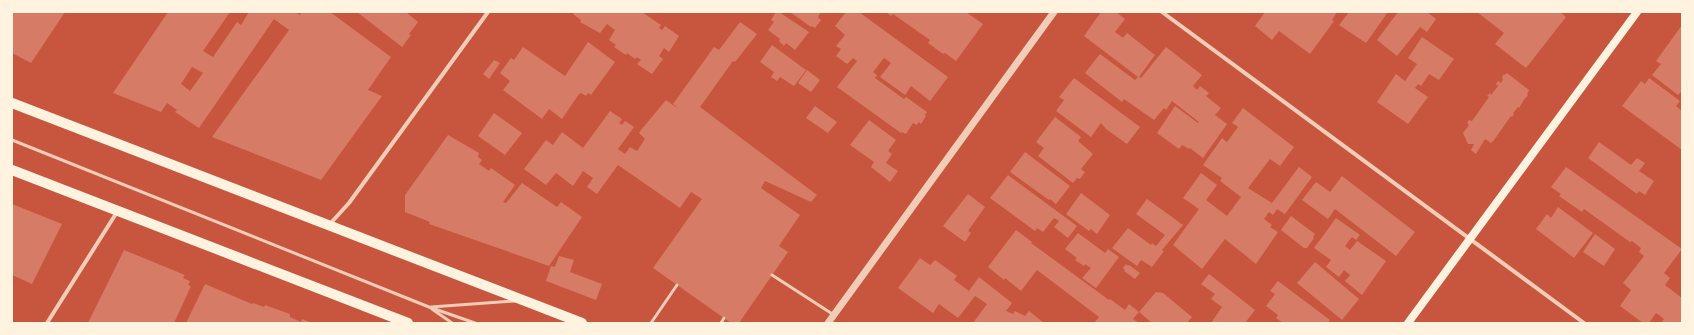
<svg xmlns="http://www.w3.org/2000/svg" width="1694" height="335" viewBox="0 0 1694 335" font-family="'Archivo Narrow',sans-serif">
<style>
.building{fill:#d67c66;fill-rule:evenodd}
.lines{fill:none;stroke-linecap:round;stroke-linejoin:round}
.service{stroke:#f1ccb7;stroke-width:3}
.minor{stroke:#f1ccb7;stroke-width:4}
.tertiary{stroke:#f1ccb7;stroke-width:7}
.secondary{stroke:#fff3e0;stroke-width:8}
.primary{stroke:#fff3e0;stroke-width:10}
</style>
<rect width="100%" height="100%" fill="#c8553d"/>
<g class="building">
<path d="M12,12H65L31,63L12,53Z"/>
<path d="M168,12H230L203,51L213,57L237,22L241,25L249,12H296L300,15L302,12H330L391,57L368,90L382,96L321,180L212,137L289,30L274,19L199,128L175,112L177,110L167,103L161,112L113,93ZM192,67L203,73L190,91L181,84Z"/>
<path d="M357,12H406L418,22L409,34L411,35L402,47Z"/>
<path d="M574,12H642L661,25L659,28L662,30L665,26L679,36L669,52L664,48L659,56L663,59L652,74L637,64L641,60L637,57L635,59L627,53L626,55L614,47L616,45L609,40L615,30L607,24L600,33L580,22L581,20L573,14Z"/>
<path d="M776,12H779L809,32L795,50L786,43L784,46L779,41L780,39L768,30L774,22L771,20Z"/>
<path d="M790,12H821L818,17L821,20L815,28L812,26L811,27Z"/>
<path d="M846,12H859L948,77L930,101L911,86L905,95L880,77L891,63L884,58L873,72L877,75L875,78L904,99L906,97L927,112L925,115L926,116L921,124L919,122L917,125L913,123L906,134L902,132L901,133L837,87L857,61L853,58L847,64L836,56L841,49L836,46L845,35L835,26Z"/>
<path d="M886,12H966L983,24L956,61L945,53L943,54L928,43L930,40L893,14L891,16Z"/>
<path d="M1101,12H1116L1125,19L1115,32L1123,38L1127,33L1155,55L1139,77L1141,78L1166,47L1202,75L1193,86L1197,90L1200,86L1209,93L1206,96L1221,108L1215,115L1227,124L1203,158L1190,148L1189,149L1182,145L1179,149L1157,133L1175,106L1198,123L1199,122L1172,101L1166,110L1164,108L1154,120L1124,99L1122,102L1085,73L1100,54L1135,80L1138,77L1084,36Z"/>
<path d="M1265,12H1337L1332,20L1334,21L1310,54L1279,31L1272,40L1255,26Z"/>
<path d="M1349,12H1388L1366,43L1339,25Z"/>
<path d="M1398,12H1427L1436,19L1427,32L1420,27L1397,56L1377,40Z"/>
<path d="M1477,12H1560L1566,17L1526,68L1495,44L1504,33Z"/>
<path d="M740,22L757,34L735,62L733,61L700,107L817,195L811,202L765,181L761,188L800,215L779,246L788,252L739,323H731L653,268L702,199L691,192L680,208L618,165L597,194L587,187L593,178L583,171L573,186L556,173L546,185L524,169L546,140L553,145L562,132L583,148L610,111L622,119L619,123L622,125L625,121L634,127L618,149L625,154L630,147L637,151L645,139L639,133L641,130L666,100L680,110L673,104L714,47L719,50Z"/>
<path d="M1682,25V91L1678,95L1652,75L1661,64L1656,61Z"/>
<path d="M1422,37L1454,59L1439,80L1429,74L1421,86L1418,84L1415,88L1428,97L1408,124L1377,102L1396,74L1405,81L1417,64L1408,58Z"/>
<path d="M588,42L615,62L591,95L588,93L586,96L581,93L579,94L562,119L549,109L542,119L503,90L510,81L500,73L511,58L514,60L523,47L565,76Z"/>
<path d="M772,45L806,70L794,86L780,77L777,81L771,77L774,72L760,62Z"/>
<path d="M494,60L500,63L489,79L483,74Z"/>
<path d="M807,70L820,80L811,92L798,83Z"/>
<path d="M1507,73L1529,90L1527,94L1528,95L1526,98H1525L1519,108L1518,107L1513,113L1514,114L1512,117L1511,116L1494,140L1491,143L1485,139L1476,154L1471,150L1474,144H1468L1463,133L1469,125L1467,123L1469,120L1472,121L1489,97L1487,96L1490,93L1491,95L1498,86L1496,84L1498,81L1501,83L1503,79L1502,77L1504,74L1505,75Z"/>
<path d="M1074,78L1140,127L1127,144L1106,129L1101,123L1091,137L1056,111L1064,100L1059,97Z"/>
<path d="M1649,78L1680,101L1676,106L1682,111V150L1622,106L1641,81L1645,84Z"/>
<path d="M815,106L837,122L828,133L806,118Z"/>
<path d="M1243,108L1294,147L1280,166L1270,159L1248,188L1272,203L1299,167L1312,177L1285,214L1277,209L1273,215L1269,212L1264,219L1272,225L1270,227L1278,232L1256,264L1225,239L1202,269L1173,245L1199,209L1183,198L1201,173L1217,185L1206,200L1227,216L1241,197L1220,181L1222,178L1203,165L1222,138L1227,142L1238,127L1232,123Z"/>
<path d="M494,113L522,133L505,155L478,136Z"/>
<path d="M1055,117L1081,137L1078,141L1093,154L1081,169L1085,172L1080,179L1077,178L1073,183L1038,156L1044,148L1036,142Z"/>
<path d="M869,120L896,140L888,151L892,154L886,163L898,171L890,182L871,167L874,162L850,145Z"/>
<path d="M448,135L479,153L478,157L482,160L479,164L489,171L491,168L515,185L503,202L506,203L522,183L557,207L561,202L582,217L549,266L429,224L430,222L405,212V195Z"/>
<path d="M1599,142L1631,165L1637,158L1645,163L1639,171L1654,181L1645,195L1639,191L1637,194L1588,158Z"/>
<path d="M1025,152L1070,186L1056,204L1050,199L1049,200L1010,172Z"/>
<path d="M1566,167L1682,249L1664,273L1670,278L1665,285L1682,298V323H1661L1664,319L1656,313L1649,323H1643L1620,306L1631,290L1623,283L1644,256L1639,252L1641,248L1632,241L1630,242L1584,209L1582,212L1559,196L1561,194L1551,187Z"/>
<path d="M1008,175L1077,226L1068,238L1054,227L1059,221L1054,218L1043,232L1037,228L1035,231L990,198Z"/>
<path d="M1342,176L1415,232L1396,256L1335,209L1328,219L1302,200L1316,182L1330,192Z"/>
<path d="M1081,193L1110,215L1097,234L1091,229L1089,231L1066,214Z"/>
<path d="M968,194L985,207L968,231L971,233L965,242L943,226Z"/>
<path d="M1147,199L1183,225L1162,250L1164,251L1152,267L1141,260L1137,266L1112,248L1128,228L1151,245L1152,243L1156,246L1165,235L1136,214Z"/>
<path d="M12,204L62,224L32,284L12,275Z"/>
<path d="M1558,207L1593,233L1574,258L1536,229L1547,214L1551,218Z"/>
<path d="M1291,216L1315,234L1313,237L1314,238L1307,248H1304L1281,230Z"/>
<path d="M1336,218L1360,235L1356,240L1352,237L1345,246L1350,250L1357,241L1386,261L1362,295L1345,281L1350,275L1344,270L1339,277L1326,267L1331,260L1314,248Z"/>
<path d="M1016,230L1032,242L1031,243L1109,300L1110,299L1125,310L1129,304L1139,312L1133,319L1139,323H1094L1099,317L1037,270L1021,291L1005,278L1004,280L988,267Z"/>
<path d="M1078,233L1105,253L1108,249L1119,257L1096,288L1082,278L1091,268L1085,264L1084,266L1075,260L1077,258L1065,249Z"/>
<path d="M1595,234L1615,249L1604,266L1583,252Z"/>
<path d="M124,250L185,275L183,278L190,281L188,285L191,286L174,323H88Z"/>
<path d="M559,256L574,260L570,272L602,284L596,300L546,281L551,266L555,267Z"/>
<path d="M920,258L930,265L935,260L957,276L954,280L969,291L979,277L1012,303L1006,311L1013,314L1015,311L1025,316L1029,311L1044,323H973L987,304L975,296L958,318L939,304L933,313L898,288Z"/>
<path d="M1315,262L1359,299L1342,320L1297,283Z"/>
<path d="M1126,264L1128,266L1129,265L1140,273L1135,279L1124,271L1125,270L1123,268Z"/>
<path d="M1209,274L1255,310L1245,323H1211L1222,307L1211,299L1215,294L1201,284Z"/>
<path d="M1278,281L1330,320L1328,323H1283L1276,318L1278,315L1266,306L1275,294L1270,291Z"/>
<path d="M205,284L252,304L253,303L264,307L265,305L290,314V317L301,322L302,319L312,323H186Z"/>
<path d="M1156,292L1163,293L1192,317L1187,323H1152L1139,312Z"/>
</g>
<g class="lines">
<g class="service">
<path d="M12,140L429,307L475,323"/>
<path d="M772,275L834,315"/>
<path d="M431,307L515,301"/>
<path d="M432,309L452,323"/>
<path d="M651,323L677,285"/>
<path d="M721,323L724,318"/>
</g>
<g class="minor">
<path d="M1162,12L1584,323"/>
<path d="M329,225L349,203L488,12"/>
<path d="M47,323L117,212"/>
</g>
<path class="tertiary" d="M828,323L1054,12"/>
<path class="secondary" d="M1408,323L1637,12"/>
<g class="primary">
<path d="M12,103L582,323"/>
<path d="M12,170L408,323"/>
</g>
</g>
<rect width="1694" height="335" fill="none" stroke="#fff3e0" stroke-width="26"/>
</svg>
